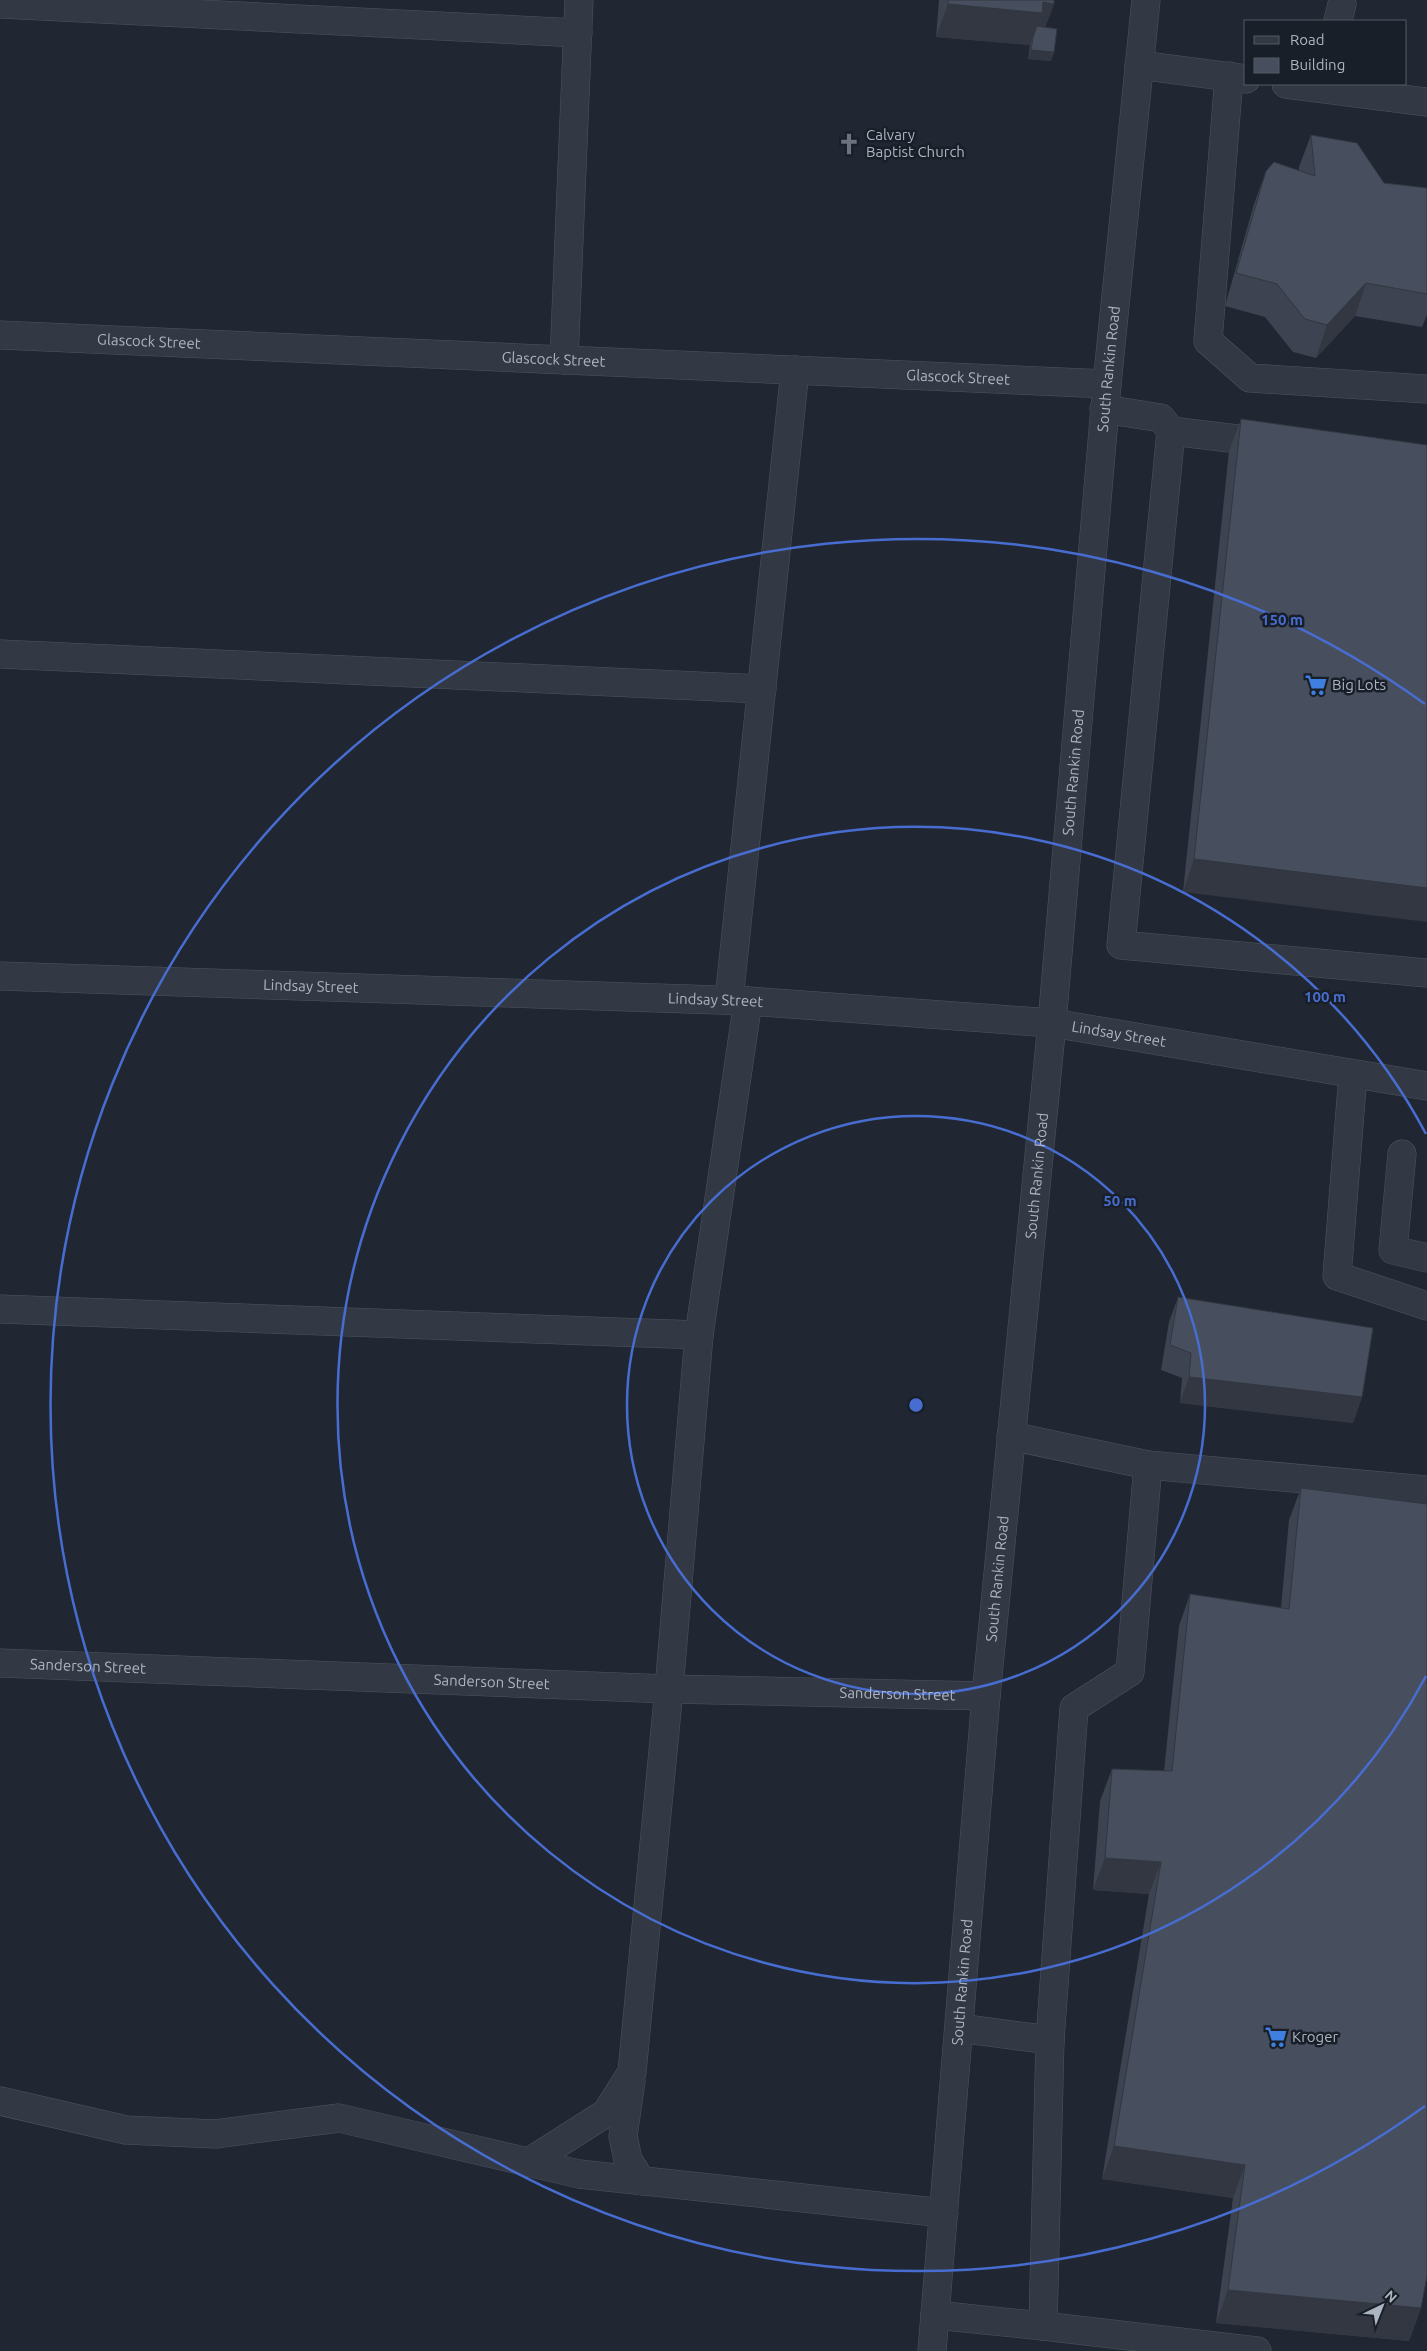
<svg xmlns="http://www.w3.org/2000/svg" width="1427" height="2351" viewBox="0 0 1427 2351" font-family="Ubuntu,sans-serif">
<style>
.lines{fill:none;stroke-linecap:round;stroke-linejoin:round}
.minor-casing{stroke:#4e545f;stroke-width:29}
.minor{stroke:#333944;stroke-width:28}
.wall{fill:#3d4350}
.shaded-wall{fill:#323741}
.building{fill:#474e5d;stroke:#323741}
.ring{fill:none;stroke:#486dd1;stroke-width:2.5}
.labels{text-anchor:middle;stroke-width:5;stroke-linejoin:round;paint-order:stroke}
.poi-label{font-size:15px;fill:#adb4c1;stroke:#191f28;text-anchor:start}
.street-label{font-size:15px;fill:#adb4c1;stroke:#191f28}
.centre{fill:#486dd1;stroke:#191f28;stroke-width:2.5}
.ring-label{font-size:15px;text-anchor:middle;font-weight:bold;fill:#486dd1;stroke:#191f28;stroke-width:5;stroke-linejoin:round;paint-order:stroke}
</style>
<rect width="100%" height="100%" fill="#202733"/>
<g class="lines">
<g class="minor-casing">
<g id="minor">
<path d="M0,4L578,33"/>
<path d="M1338,21L1342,4"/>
<path d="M1139,65L1246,79"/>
<path d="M1229,76L1208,341L1250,378L1427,389"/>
<path d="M1286,84L1427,102"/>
<path id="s1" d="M0,335L1107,384"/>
<path d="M564,360L579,0"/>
<path d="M1104,409L1161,418L1171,431"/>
<path d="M1272,443L1171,431L1121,945L1427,973"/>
<path d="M0,654L762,689"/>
<path id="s2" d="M0,976L748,1001L1052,1023L1427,1086"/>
<path d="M729,1000L795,370"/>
<path d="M1353,1074L1337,1276L1427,1306"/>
<path d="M1402,1154L1393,1250L1427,1258"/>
<path d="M0,1309L699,1335"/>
<path d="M1011,1436L1148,1465L1427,1490"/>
<path id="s3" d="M0,1663L669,1689L986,1696"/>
<path d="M959,2028L1050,2040"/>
<path d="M631,2081L623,2136L628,2160L641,2181"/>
<path d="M0,2101L126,2130L215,2134L339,2118L579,2174L944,2213"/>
<path d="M529,2162L606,2113L632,2072L669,1689L699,1335L748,1001"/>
<path d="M935,2315L1043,2326L1257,2351"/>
<path d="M1043,2326L1050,2040L1074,1708L1130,1672L1148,1465"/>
<path id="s4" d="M932,2351L986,1696L1052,1023L1107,384L1146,0"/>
</g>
</g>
<use href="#minor" class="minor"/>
</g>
<g class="wall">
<path d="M939,0H1054V4L1045,27L1054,52L1051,61L1028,59L1030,45L936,37Z"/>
<path d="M1311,135L1384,183L1427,188V315L1422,327L1355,316L1316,358L1293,352L1265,317L1225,306L1254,204L1266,171L1299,170V167Z"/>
<path d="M1241,419L1427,445L1183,892L1229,451Z"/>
<path d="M1178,1297L1362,1397L1353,1423L1180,1403L1182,1378L1161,1370L1169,1322Z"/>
<path d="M1301,1488L1421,2308L1409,2341L1216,2323L1233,2198L1102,2179L1149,1894L1093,1890L1100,1801L1112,1769L1164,1771L1179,1626L1190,1594L1281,1608L1289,1520Z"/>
</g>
<g class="shaded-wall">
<path d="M1043,2L1054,4L1042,36L1033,35L1030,45L936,37L948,4Z"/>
<path d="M1031,50L1054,52L1051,61L1028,59Z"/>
<path d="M1366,283L1355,316L1316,358L1327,325Z"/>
<path d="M1194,859L1427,888V922L1183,892Z"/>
<path d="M1189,1377L1362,1397L1353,1423L1180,1403Z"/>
<path d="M1105,1858L1161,1862L1149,1894L1093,1890Z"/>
<path d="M1114,2146L1245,2165L1233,2198L1102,2179Z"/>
<path d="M1228,2290L1421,2308L1409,2341L1216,2323Z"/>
</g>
<g class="building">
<path d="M948,0H1054V4L1043,2L1042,13L948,4Z"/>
<path d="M1037,26L1057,29L1054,52L1031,50L1033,37Z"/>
<path d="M1311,135L1357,143L1384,183L1427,188V294L1366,283L1327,325L1305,319L1277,284L1236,273L1266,171L1274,162L1315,176Z"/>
<path d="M1241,419L1427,445V888L1194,859Z"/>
<path d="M1178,1297L1373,1328L1362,1397L1189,1377L1191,1353L1170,1345Z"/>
<path d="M1301,1488L1427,1504V2276L1421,2308L1228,2290L1245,2165L1114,2146L1161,1862L1105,1858L1112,1769L1172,1771L1190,1594L1289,1609Z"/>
</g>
<g class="ring">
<circle cx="916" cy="1405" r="289"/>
<path d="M1426 1676A578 578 0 1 1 1426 1134"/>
<path d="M1425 2106A866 866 0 1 1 1425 704"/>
</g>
<defs>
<g id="church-bare" transform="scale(1.725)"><path d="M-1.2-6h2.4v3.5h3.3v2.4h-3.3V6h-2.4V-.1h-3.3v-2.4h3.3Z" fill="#6b7280" stroke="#191f28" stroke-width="2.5" paint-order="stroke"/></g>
<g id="supermarket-bare" transform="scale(1.725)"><path d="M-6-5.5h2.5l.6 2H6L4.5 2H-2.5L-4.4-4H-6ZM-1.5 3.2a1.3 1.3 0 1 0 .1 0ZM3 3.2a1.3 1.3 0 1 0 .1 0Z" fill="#3f7fe0" stroke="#191f28" stroke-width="2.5" paint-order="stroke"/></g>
</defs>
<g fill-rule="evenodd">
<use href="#church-bare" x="849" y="144"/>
<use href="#supermarket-bare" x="1316" y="685"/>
<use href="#supermarket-bare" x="1276" y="2037"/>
</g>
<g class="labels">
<g class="poi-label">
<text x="866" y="140">Calvary<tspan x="866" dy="17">Baptist Church</tspan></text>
<text x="1332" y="690">Big Lots</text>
<text x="1292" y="2042">Kroger</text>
</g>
<g class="street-label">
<text dy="5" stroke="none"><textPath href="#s1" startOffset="149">Glascock Street</textPath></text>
<text dy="5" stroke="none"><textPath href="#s1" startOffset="554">Glascock Street</textPath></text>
<text dy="5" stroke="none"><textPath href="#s4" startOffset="1990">South Rankin Road</textPath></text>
<text dy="5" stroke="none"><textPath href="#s1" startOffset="959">Glascock Street</textPath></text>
<text dy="5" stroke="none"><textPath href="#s4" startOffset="1585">South Rankin Road</textPath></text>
<text dy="5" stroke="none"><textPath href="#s2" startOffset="311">Lindsay Street</textPath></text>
<text dy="5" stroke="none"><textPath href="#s2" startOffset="716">Lindsay Street</textPath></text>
<text dy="5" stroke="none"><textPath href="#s2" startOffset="1121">Lindsay Street</textPath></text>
<text dy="5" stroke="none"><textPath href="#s4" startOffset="1180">South Rankin Road</textPath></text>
<text dy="5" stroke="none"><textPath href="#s4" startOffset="775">South Rankin Road</textPath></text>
<text dy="5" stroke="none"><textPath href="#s3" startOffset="88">Sanderson Street</textPath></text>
<text dy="5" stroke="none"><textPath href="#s3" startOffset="492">Sanderson Street</textPath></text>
<text dy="5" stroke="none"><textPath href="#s3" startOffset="898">Sanderson Street</textPath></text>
<text dy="5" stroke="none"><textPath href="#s4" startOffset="370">South Rankin Road</textPath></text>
</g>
</g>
<circle cx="916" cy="1405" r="8" class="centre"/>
<g class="ring-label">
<text x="1282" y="625">150 m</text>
<text x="1325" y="1002">100 m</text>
<text x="1120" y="1206">50 m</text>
</g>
<rect x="1244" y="20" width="162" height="65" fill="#191f28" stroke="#545b65"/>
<rect x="1254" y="36" width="25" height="8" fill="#333944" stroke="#545b65"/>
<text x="1290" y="45" font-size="15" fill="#adb4c1">Road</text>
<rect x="1254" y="58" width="25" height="15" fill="#474e5d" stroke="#545b65"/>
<text x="1290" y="70" font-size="15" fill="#adb4c1">Building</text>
<g transform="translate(1382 2306) rotate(43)" stroke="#191f28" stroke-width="4" paint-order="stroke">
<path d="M0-4L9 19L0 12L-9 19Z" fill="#adb4c1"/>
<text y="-8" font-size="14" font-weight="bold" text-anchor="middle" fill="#adb4c1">N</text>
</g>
</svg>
